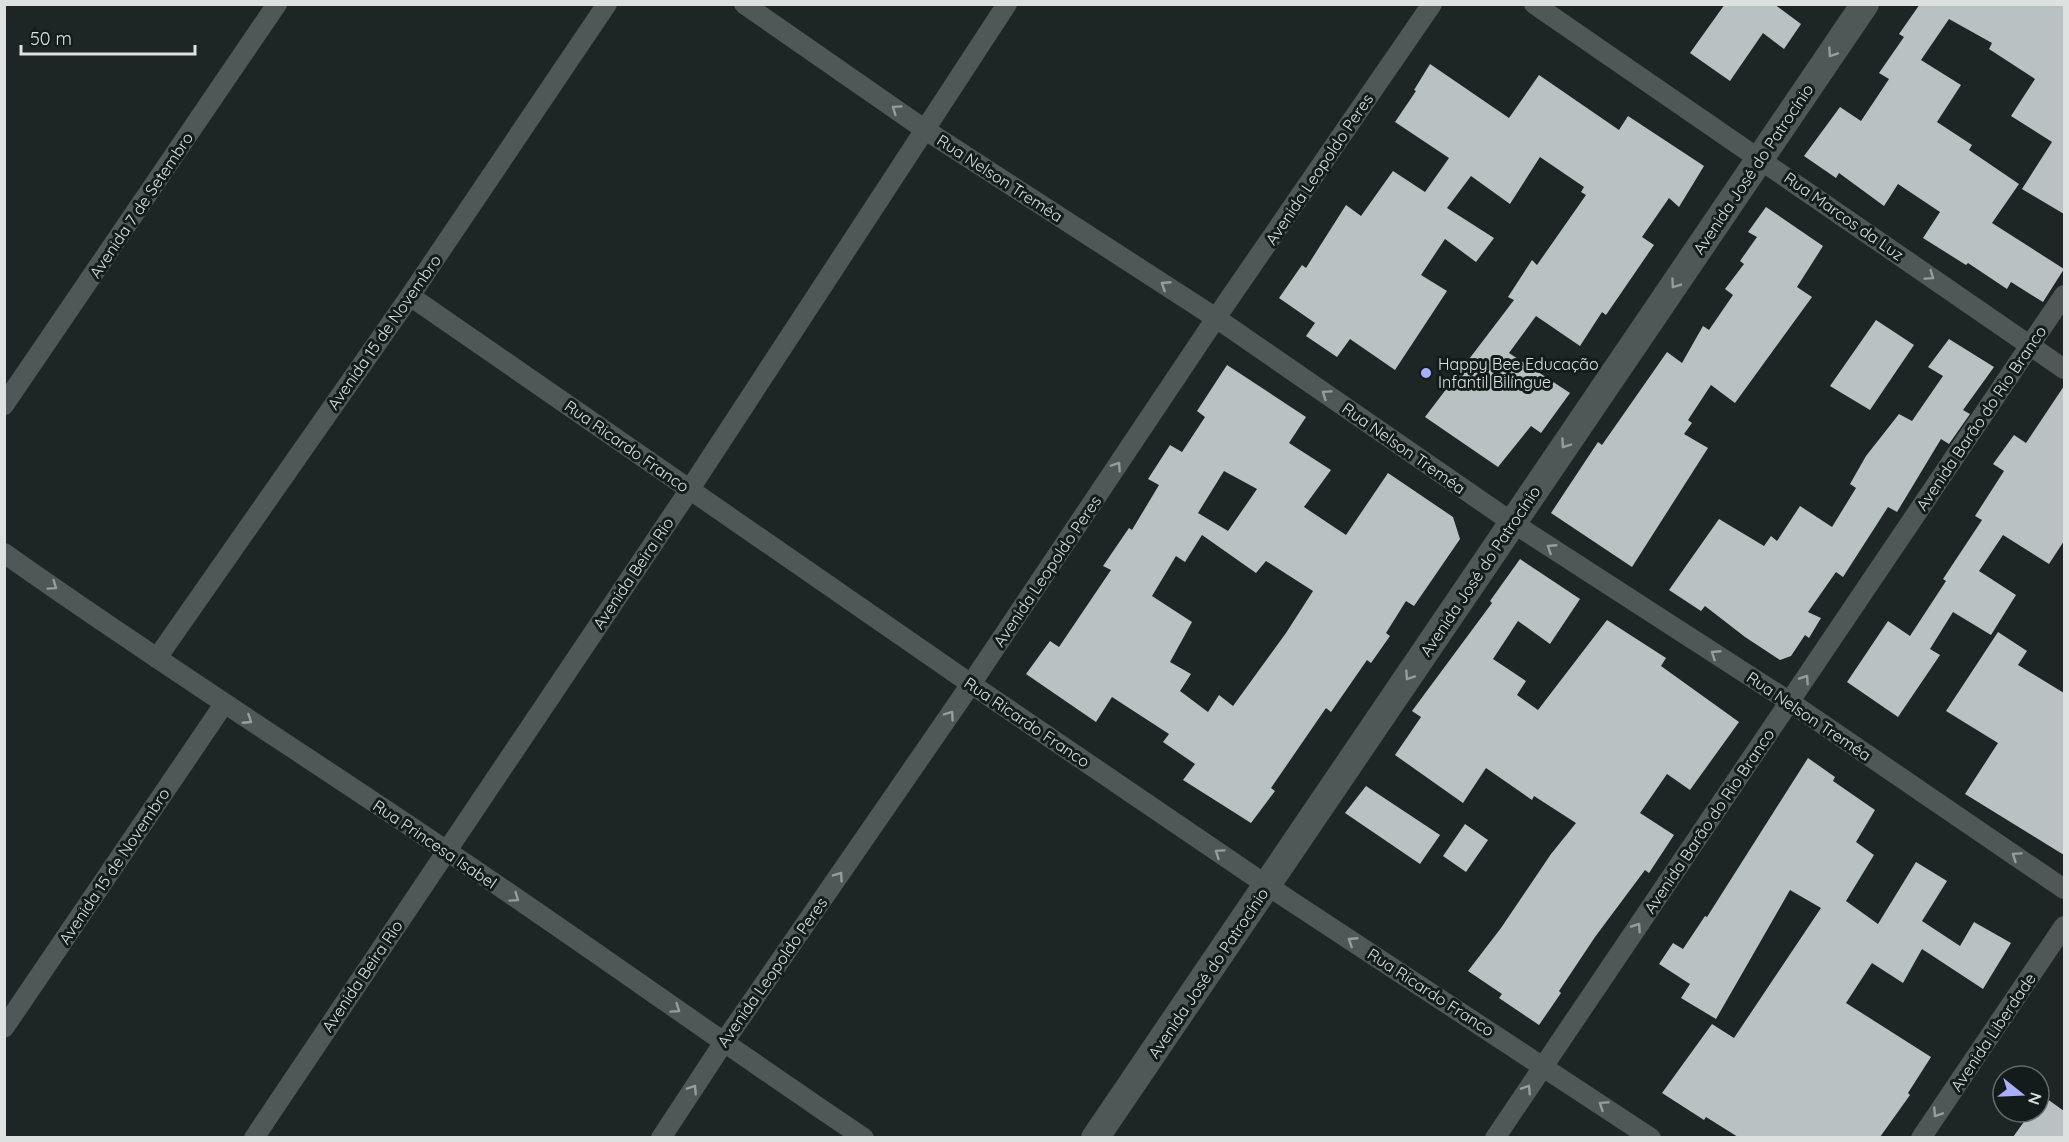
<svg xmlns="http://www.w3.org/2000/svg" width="2069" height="1142" viewBox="0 0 2069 1142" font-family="Quicksand,sans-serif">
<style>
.building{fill:#b8c2c3;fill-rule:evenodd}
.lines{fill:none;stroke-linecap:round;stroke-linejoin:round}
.street{stroke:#4f5857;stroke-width:20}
.secondary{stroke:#4f5857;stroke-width:28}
.oneway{stroke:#969d9c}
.poi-dot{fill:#aaaffb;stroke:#141c1b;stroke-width:2}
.labels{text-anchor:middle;stroke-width:6;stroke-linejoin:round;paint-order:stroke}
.street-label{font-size:16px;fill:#dde2e1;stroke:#141c1b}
.poi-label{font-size:16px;fill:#dde2e1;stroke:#141c1b;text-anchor:start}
</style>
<rect width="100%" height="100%" fill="#1e2625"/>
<g class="building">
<path d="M1725,4H1774L1801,24L1784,49L1763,33L1730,81L1690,53Z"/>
<path d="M1920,4H2064V214L2022,189L2052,142L2011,116L2035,79L1989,49L1992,43L1949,19L1921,60L1961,85L1937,122L1972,145L1969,150L2019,184L1992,223L2064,269L2043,302L2011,282L2007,289L1968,263L1966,265L1923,238L1940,212L1898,184L1884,206L1839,173L1836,178L1804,156L1840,107L1861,121L1889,79L1879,73L1904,37L1899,34Z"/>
<path d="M1430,64L1509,118L1539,75L1619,130L1628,116L1704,166L1679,207L1669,198L1642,237L1654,245L1606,315L1602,312L1580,346L1536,316L1509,353L1570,393L1541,433L1531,426L1498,467L1425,417L1514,300L1508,297L1532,260L1537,265L1586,195L1581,192L1584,187L1540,157L1510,204L1471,176L1447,208L1494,238L1476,262L1445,239L1421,275L1447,291L1395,370L1350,339L1337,357L1306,336L1315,323L1279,298L1302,265L1306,268L1346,205L1361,216L1393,171L1425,192L1449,158L1395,122L1416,91L1414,90Z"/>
<path d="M1766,207L1823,246L1797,287L1812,297L1735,403L1711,385L1688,420L1692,423L1684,434L1708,448L1632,567L1551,513L1598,442L1602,445L1667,352L1682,363L1703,326L1709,330L1733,295L1725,289L1744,264L1740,261L1757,237L1748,232Z"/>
<path d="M1876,320L1914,345L1870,410L1830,386Z"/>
<path d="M1949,339L1994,367L1963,410L1970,414L1949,444L1941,439L1897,512L1888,507L1843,577L1836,572L1808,612L1821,618L1809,638L1805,635L1791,656L1780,660L1745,637L1705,606L1701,611L1669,590L1719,519L1764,546L1771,536L1777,541L1800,506L1832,527L1856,488L1850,484L1866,456L1899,414L1912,421L1943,376L1928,367Z"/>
<path d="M1227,365L1306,417L1289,443L1331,470L1304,507L1346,535L1388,473L1453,517L1460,539L1414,606L1406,601L1386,633L1390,636L1371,663L1367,660L1331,712L1326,708L1271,788L1275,791L1251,823L1183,780L1195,764L1163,742L1169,734L1112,697L1096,722L1026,674L1050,641L1059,647L1111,570L1103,566L1129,528L1132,530L1159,485L1148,479L1170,445L1182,452L1205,417L1197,411ZM1224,471L1257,489L1228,531L1198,513ZM1202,535L1256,573L1266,561L1313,591L1286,633L1233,706L1219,695L1208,712L1180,691L1191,674L1170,662L1192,622L1152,596L1176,556L1185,562Z"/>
<path d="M2064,386V541L2049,564L2003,535L1979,571L2016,595L1991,635L1953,612L1930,649L1940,655L1898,717L1847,682L1888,621L1910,636L1946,581L1943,579L1982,520L1975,516L2004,471L1993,464L2014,435L2026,443Z"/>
<path d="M1520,559L1580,599L1550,644L1518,621L1493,659L1526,681L1517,695L1538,710L1607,620L1666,658L1661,666L1739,722L1690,790L1667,774L1640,813L1674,835L1649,873L1645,870L1595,937L1559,991L1561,993L1539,1025L1499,998L1502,994L1468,971L1501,928L1551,854L1576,823L1534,796L1532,800L1486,768L1463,803L1395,755L1421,717L1412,711L1492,603L1490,601Z"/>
<path d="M1998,632L2027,651L2018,665L2064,693V855L1965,794L1998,743L1946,711Z"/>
<path d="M1808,758L1835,777L1833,781L1875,810L1856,842L1874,855L1846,901L1878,924L1916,862L1947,881L1922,921L1960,946L1974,922L2011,943L1983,989L1922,949L1903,983L1872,963L1846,1003L1931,1057L1908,1093L1910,1095L1880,1137H1738L1706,1117L1704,1120L1662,1093L1712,1024L1734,1038L1821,908L1790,890L1716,1019L1681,998L1690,984L1659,964L1673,943L1683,949L1705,916L1707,917Z"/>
<path d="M1366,786L1440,835L1420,864L1345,813Z"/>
<path d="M1465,824L1488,840L1466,872L1443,856Z"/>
<path d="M2043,1096L2064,1111V1137H2013L2031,1112H2039V1101Z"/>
</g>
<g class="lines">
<g class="street">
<path d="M744,4L924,129L1216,318L1513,523L1790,702L2064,889"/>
<path d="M1534,4L2064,369"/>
<path d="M410,296L971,684L1268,886L1651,1138"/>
<path d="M4,405L277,4"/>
<path d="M4,553C149,656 299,751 447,851C587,945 724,1044 864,1138"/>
<path d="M157,658L410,296L607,4"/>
<path d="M4,1028L224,704"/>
<path d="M254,1138L690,489L1007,4"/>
<path d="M661,1138L724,1042L971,684L1216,318L1432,4"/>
<path d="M1495,1138L2064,295"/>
<path d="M1921,1138L2064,926"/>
</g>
<path class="secondary" d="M1095,1138L1865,4"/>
</g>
<defs><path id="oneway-chevron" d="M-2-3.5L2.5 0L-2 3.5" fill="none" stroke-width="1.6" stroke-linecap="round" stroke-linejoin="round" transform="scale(1.5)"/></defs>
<g class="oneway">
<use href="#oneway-chevron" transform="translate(1832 53) rotate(124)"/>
<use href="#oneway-chevron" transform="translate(896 109) rotate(-145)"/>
<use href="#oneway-chevron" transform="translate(1930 276) rotate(35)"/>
<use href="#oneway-chevron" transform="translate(1675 284) rotate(125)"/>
<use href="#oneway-chevron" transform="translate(1165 285) rotate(-147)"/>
<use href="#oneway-chevron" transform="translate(1326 394) rotate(-145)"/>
<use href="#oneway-chevron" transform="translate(1565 444) rotate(125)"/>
<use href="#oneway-chevron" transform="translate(1117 466) rotate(-56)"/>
<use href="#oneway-chevron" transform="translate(1551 548) rotate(-147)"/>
<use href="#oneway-chevron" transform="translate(53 586) rotate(35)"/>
<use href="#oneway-chevron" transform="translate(1715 654) rotate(-147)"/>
<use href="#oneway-chevron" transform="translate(1409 676) rotate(124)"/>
<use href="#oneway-chevron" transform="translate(1805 679) rotate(-56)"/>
<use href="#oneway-chevron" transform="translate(950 715) rotate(-55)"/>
<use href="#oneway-chevron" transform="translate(248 720) rotate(33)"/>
<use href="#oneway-chevron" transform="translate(1219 853) rotate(-146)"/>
<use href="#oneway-chevron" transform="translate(2016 856) rotate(-146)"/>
<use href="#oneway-chevron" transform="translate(839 876) rotate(-55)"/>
<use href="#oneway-chevron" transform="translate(515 898) rotate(35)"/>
<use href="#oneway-chevron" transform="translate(1637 927) rotate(-56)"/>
<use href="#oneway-chevron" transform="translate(1352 941) rotate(-147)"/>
<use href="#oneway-chevron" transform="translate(676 1009) rotate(35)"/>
<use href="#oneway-chevron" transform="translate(693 1089) rotate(-57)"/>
<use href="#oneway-chevron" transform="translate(1527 1089) rotate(-57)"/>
<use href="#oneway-chevron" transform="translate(1603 1105) rotate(-146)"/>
<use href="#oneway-chevron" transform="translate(1937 1113) rotate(124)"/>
</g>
<circle class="poi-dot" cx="1426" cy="373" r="6"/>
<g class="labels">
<g class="street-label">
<text transform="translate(1319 169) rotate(-56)" y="6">Avenida Leopoldo Peres</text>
<text transform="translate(1753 169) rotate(-56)" y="6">Avenida José do Patrocínio</text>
<text transform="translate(1000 178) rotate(33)" y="6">Rua Nelson Treméa</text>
<text transform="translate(141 205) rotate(-56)" y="6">Avenida 7 de Setembro</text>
<text transform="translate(1844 216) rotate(35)" y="6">Rua Marcos da Luz</text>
<text transform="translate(384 332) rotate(-55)" y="6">Avenida 15 de Novembro</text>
<text transform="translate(1981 418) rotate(-56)" y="6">Avenida Barão do Rio Branco</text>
<text transform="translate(627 446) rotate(35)" y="6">Rua Ricardo Franco</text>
<text transform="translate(1404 448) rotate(35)" y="6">Rua Nelson Treméa</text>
<text transform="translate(1047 571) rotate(-56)" y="6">Avenida Leopoldo Peres</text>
<text transform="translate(1480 571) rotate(-56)" y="6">Avenida José do Patrocínio</text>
<text transform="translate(633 573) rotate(-56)" y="6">Avenida Beira Rio</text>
<text transform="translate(1809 716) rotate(34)" y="6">Rua Nelson Treméa</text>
<text transform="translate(1027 722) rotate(34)" y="6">Rua Ricardo Franco</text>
<text transform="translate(1709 821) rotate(-56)" y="6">Avenida Barão do Rio Branco</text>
<text transform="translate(435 844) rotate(34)" y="6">Rua Princesa Isabel</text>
<text transform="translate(114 866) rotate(-56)" y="6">Avenida 15 de Novembro</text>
<text transform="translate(772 972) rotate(-55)" y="6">Avenida Leopoldo Peres</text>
<text transform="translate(1208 973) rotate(-56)" y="6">Avenida José do Patrocínio</text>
<text transform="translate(362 976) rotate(-56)" y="6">Avenida Beira Rio</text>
<text transform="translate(1431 992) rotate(33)" y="6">Rua Ricardo Franco</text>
<text transform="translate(1993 1032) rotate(-56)" y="6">Avenida Liberdade</text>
</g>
<g class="poi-label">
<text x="1438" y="370">Happy Bee Educação<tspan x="1438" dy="18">Infantil Bilíngue</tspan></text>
</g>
</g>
<rect width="2069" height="1142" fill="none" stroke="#dde2e1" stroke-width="12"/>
<g transform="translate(2021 1094) rotate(108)"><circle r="28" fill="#141c1b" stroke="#646b6a" stroke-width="1.5"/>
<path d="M0-4.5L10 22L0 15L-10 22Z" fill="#aaaffb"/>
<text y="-9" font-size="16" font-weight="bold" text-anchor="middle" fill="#dde2e1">N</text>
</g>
<path d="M21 45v9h174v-9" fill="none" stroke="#dde2e1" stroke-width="3"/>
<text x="30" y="45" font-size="18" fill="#dde2e1" stroke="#141c1b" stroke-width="4.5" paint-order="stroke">50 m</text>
</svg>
